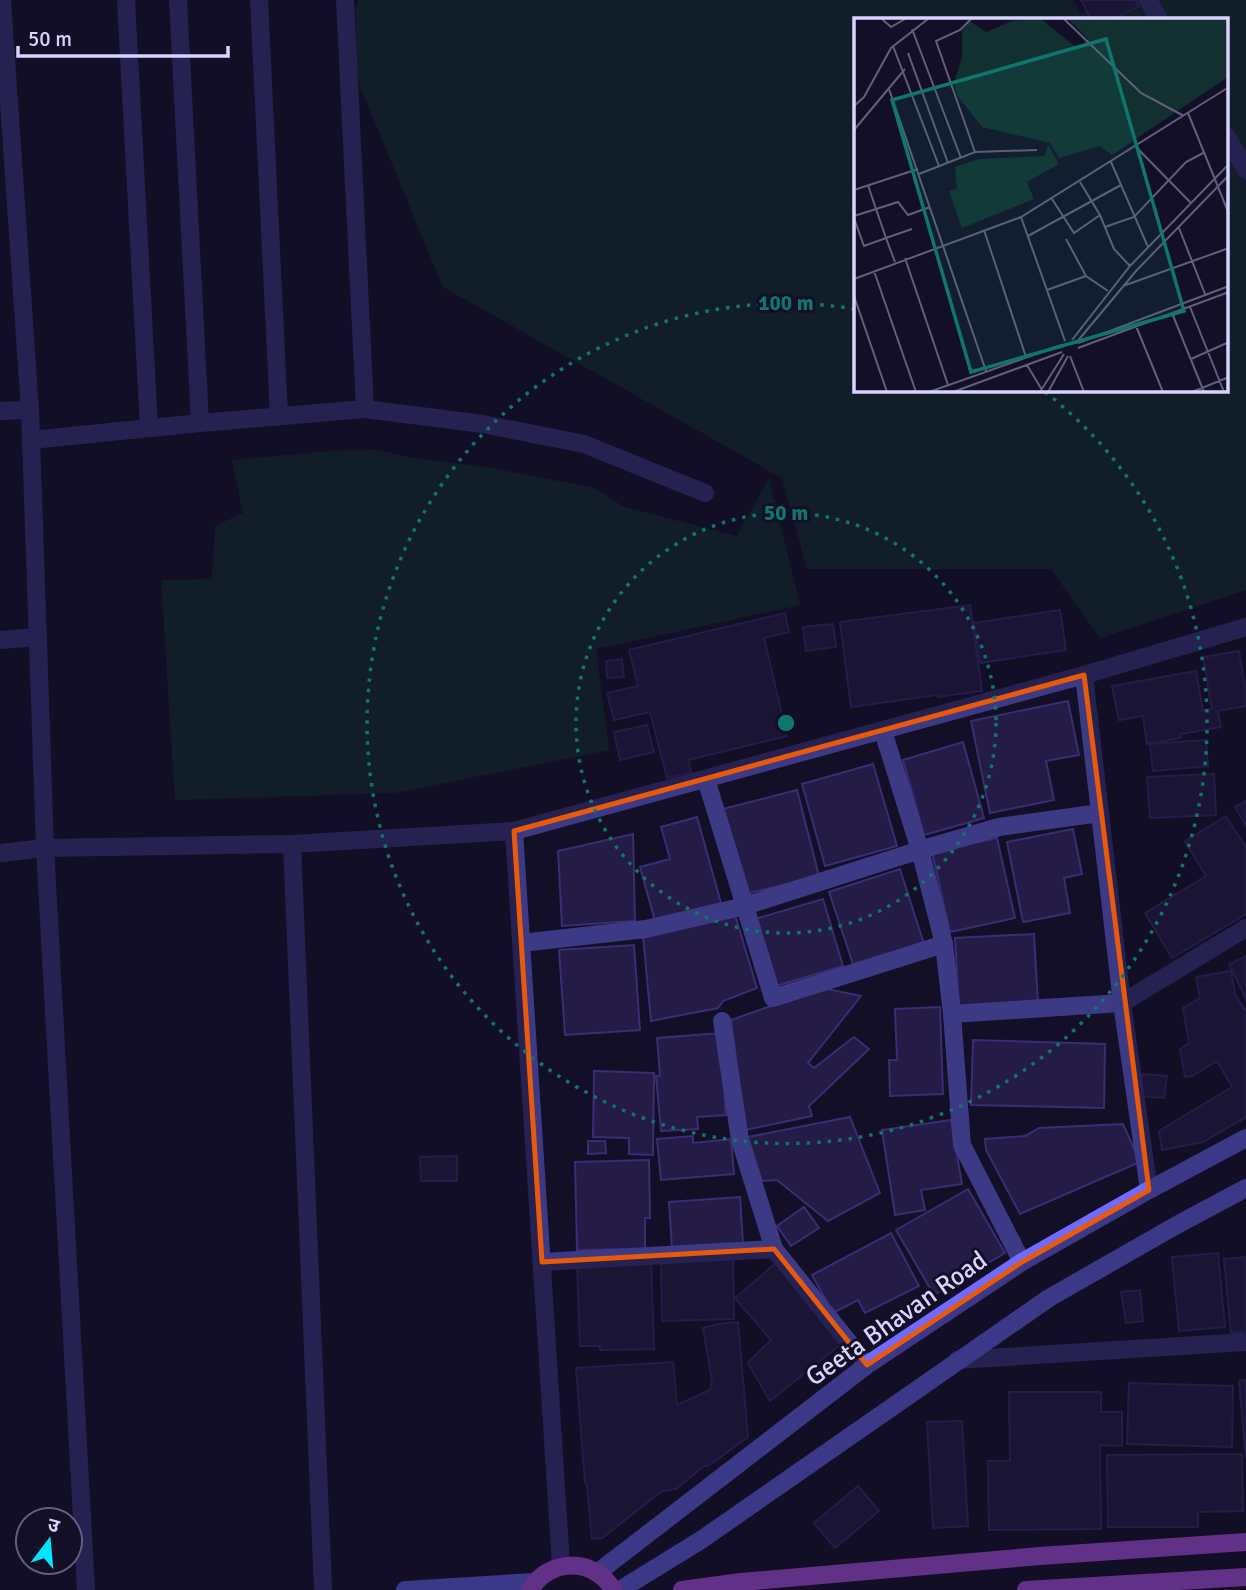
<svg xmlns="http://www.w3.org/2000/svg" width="1246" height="1590" viewBox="0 0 1246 1590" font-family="Signika,'Noto Sans Devanagari',sans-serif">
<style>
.green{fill:#12302f;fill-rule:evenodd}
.building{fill:#241b47;stroke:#3b2d73;stroke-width:2}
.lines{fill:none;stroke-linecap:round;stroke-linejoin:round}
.street{stroke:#3d3a85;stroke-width:18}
.secondary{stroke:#6f6bff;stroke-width:18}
.primary{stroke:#c25bff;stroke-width:18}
.marked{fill:none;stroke:#e8590c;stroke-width:5;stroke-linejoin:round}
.ring{fill:none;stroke:#0f766e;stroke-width:3.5;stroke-dasharray:3.5 7}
.labels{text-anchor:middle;stroke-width:6;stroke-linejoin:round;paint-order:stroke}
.street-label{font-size:26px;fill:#d9d4ff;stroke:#130f26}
.inset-road{fill:none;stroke:#625e7d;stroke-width:2}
.view{fill:#0f766e;fill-opacity:0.15;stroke:#0f766e;stroke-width:3.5}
.inset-edge{fill:none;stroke:#d9d4ff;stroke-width:3.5}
.centre{fill:#0f766e;stroke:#130f26;stroke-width:3.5}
.ring-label{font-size:21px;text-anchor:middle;font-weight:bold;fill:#0f766e;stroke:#130f26;stroke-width:6;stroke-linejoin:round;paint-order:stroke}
</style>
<rect width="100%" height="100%" fill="#130f26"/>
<g class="green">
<path d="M359,0H1073L1081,14L1105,0H1246V590L1100,638L1051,569H807L782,478L443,287L355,74L356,5ZM856,19H1227V390H856Z"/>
<path d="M376,450L414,458L491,468L547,479L593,487L624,507L737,536L769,478L800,605L596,649L609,750L394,793L175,800L161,580L212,579L215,526L243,513L232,460L330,451Z"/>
</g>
<g class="building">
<path d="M1081,0H1136L1139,6L1113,19H1091Z"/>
<path d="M970,605L982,691L938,697L937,695L851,707L840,622Z"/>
<path d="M1060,610L1066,650L980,663L974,623Z"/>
<path d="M785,613L789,632L764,638L787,736L688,760L691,772L667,778L650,712L614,720L607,693L638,686L629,650Z"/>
<path d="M833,624L836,647L806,651L803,627Z"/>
<path d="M1239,651L1246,691V706L1218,711L1221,727L1181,734V738L1147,744L1143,716L1119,720L1112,686L1196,671L1203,711L1212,709L1203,657Z"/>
<path d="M622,659L624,677L607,678L606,661Z"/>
<path d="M1068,701L1079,755L1046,761L1054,800L990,813L971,721Z"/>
<path d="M647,725L654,752L620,760L614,732Z"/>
<path d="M1206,740L1208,766L1153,771L1150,744Z"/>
<path d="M963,742L984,818L924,835L903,760Z"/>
<path d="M873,764L897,846L825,866L802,784Z"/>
<path d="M1214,774L1216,815L1150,818L1147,777Z"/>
<path d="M797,790L819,876L746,894L723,809Z"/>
<path d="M1246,801V827L1235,807Z"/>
<path d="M1226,816L1246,848V914L1172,958L1145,913L1206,876L1185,841Z"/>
<path d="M697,817L721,903L655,921L640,867L670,859L661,827Z"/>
<path d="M1073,829L1082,874L1064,878L1070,913L1023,922L1007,842Z"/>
<path d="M633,834L635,921L562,926L558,851Z"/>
<path d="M997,838L1015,918L950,932L932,852Z"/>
<path d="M900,869L924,944L854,967L829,892Z"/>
<path d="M823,899L843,966L776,986L755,919Z"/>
<path d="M735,915L757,988L723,1001L718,1008L651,1021L643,936Z"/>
<path d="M1034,934L1038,1004L959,1008L955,938Z"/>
<path d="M634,945L640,1030L565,1035L559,950Z"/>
<path d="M1246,956V999L1229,964Z"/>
<path d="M1231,971L1235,994L1246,1012V1117L1203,1142L1162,1150L1159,1131L1232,1087L1217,1061L1192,1076L1185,1077L1180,1049L1189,1043L1183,1008L1200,998L1196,977Z"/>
<path d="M822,988L861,996L808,1063L814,1068L854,1037L869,1049L809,1106L812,1116L745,1130L731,1020Z"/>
<path d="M940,1007L943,1094L890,1096L889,1060H897L895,1009Z"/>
<path d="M720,1033L726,1115L697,1117L698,1129L661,1131L656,1076H660L657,1038Z"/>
<path d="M973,1040L1105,1044L1104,1108L971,1105Z"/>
<path d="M594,1071L654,1073L653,1155L629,1154V1138L593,1137Z"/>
<path d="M1142,1074L1167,1076L1164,1098L1140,1096Z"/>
<path d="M850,1117L880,1193L828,1221L777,1180L762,1181L748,1137Z"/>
<path d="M951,1120L962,1184L921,1190L925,1210L895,1215L882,1130Z"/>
<path d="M1123,1124L1140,1162L1020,1214L986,1150L985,1139L1025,1136L1039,1128Z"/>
<path d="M693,1136V1143L731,1139L734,1174L661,1180L657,1139Z"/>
<path d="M588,1141H605L606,1153L588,1154Z"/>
<path d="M457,1156V1181H421L420,1157Z"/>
<path d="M649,1160L650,1218H645V1249L577,1250L575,1162Z"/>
<path d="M968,1189L1005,1253L934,1295L896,1230Z"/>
<path d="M740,1197L743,1244L672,1248L669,1202Z"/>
<path d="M804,1207L819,1228L791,1246L777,1226Z"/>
<path d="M891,1233L919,1286L865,1313L858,1300L833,1313L812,1275Z"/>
<path d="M1218,1253L1225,1327L1179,1331L1172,1257Z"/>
<path d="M1246,1257V1332L1231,1333L1224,1259Z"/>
<path d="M733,1259L734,1319L662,1321L661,1260Z"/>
<path d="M651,1261L654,1349L600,1350V1346H580L577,1263Z"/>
<path d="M776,1263L842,1343L770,1401L748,1363L771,1340L735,1298Z"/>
<path d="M1140,1290L1143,1321L1126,1323L1121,1292Z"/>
<path d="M738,1322L748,1437L708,1466H704L676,1489L662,1491L602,1538L592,1539L587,1485L585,1482L576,1368L673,1362L677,1405L710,1390L712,1380L703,1328L718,1324Z"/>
<path d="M1246,1380V1459L1239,1381Z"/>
<path d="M1129,1383L1233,1386L1232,1447L1127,1444Z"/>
<path d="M1009,1392H1101V1412H1122V1446L1100,1445L1101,1529L989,1530L988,1461H1010Z"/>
<path d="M962,1421L968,1526L933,1528L927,1422Z"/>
<path d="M1242,1454L1243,1511L1198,1512V1527H1108L1107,1455Z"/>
<path d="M858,1486L879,1511L835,1548L814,1523Z"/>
</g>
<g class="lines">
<g class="street">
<path d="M2,0L30,410L45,848L86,1590"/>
<path d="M126,0L149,428"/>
<path d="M178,0L200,423"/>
<path d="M259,0L279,416"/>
<path d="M345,0L365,409"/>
<path d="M1148,0L1159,19"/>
<path d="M1227,137L1246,170"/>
<path d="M0,411L30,410"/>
<path d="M31,440L200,423L365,409L483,424L584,444L705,493"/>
<path d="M0,640L38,637"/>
<path d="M1084,675L1122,1003L1149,1190"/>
<path d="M883,731L920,850L944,944L952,1014L962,1145L1022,1262"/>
<path d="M706,779L773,998L944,944"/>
<path d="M514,831L561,1565"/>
<path d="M292,844L323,1590"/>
<path d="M0,853L45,848L292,844L514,831L1084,675L1246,627"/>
<path d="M521,943L646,929L745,906L920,850L999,827L1100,813"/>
<path d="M952,1014L1122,1003L1246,928"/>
<path d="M722,1021L740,1140L774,1249L867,1365"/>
<path d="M542,1262L774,1249"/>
<path d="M957,1360L1246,1342"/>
</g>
<g class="secondary">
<path d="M597,1573L867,1365L1022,1262L1149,1190L1246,1138"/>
<path d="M405,1590L534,1582"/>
<path d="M620,1590L701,1540L1049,1298L1175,1226L1246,1188"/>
</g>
<g class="primary">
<path d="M530,1590C548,1558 595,1557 613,1590"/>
<path d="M682,1590L741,1582L1040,1556L1246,1542"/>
<path d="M1026,1590L1246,1577"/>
</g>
</g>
<path d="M0 0H1246V1590H0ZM1084,675L1149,1190L1022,1262L867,1365L774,1249L542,1262L514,831Z" fill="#130f26" fill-opacity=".55" fill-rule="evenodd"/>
<path class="marked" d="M1084,675L1149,1190L1022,1262L867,1365L774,1249L542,1262L514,831Z"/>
<g class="ring">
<circle cx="786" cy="723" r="210"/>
<path d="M1045 392A420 420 0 1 1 855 309"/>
</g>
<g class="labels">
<g class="street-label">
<text transform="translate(896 1318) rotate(-35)" y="9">Geeta Bhavan Road</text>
</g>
</g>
<g transform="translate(854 18)">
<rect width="374" height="374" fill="#130f26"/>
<path d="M187,1L224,31L234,21L214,1H374V59L258,137L246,128L205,140L196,125L128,109L103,77L100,65L108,39V13L114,2L132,14L158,3ZM194,126L205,146L173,164L180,181L108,210L95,173L103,171L101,149L125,141L191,138Z" fill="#12302f"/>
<path class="inset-road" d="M28,1L37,9L51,1M117,1L106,12L82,23L121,134M210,1L287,75L330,98M58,11L107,140M39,28L85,148M54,35L94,145M35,71L132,353M0,88L10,79L37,30L74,1M334,95L375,196M0,112L51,51M282,129L337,185M257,144L294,229M65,156L121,134L183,132M226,164L246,197L260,231L276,248M0,172L64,151M198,181L220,215L246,197M0,198L22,191L14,167M167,199L211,323M0,200L10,228L32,220L41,244M251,209L280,199L332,144L351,134M325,210L351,276M58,211L32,220L22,191L44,184L54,197L76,189M130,212L172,339M174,218L267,167M212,221L232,258L254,273M51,240L94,367M20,253L62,374M0,261L167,199L375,69M269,268L375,230M193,272L232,258M0,278L33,374M336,289L370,374M318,295L350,374M282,308L309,374M218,322L276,248L375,146M222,325L282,253L375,157M224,325L375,268M224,330L375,274M216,338L230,374M337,341L375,324M173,347L188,372M75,374L208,327M99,374L208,334M186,374L210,336M194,374L214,338M338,374L375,359"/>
<path class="view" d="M252,21L330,293L117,354L38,82Z"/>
<rect width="374" height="374" class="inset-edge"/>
</g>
<circle cx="786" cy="723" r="10" class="centre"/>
<g class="ring-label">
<text x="786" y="310">100 m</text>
<text x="786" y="520">50 m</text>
</g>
<g transform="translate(49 1541) rotate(16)"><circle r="33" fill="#130f26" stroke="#625e7d" stroke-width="2"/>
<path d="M0-5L12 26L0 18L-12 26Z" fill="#00e5ff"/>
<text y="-10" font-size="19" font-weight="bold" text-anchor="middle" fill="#d9d4ff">उ</text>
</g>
<path d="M18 46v10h210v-10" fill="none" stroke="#d9d4ff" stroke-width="3.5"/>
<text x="28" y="46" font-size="21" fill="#d9d4ff" stroke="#130f26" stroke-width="5" paint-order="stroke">50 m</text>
</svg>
